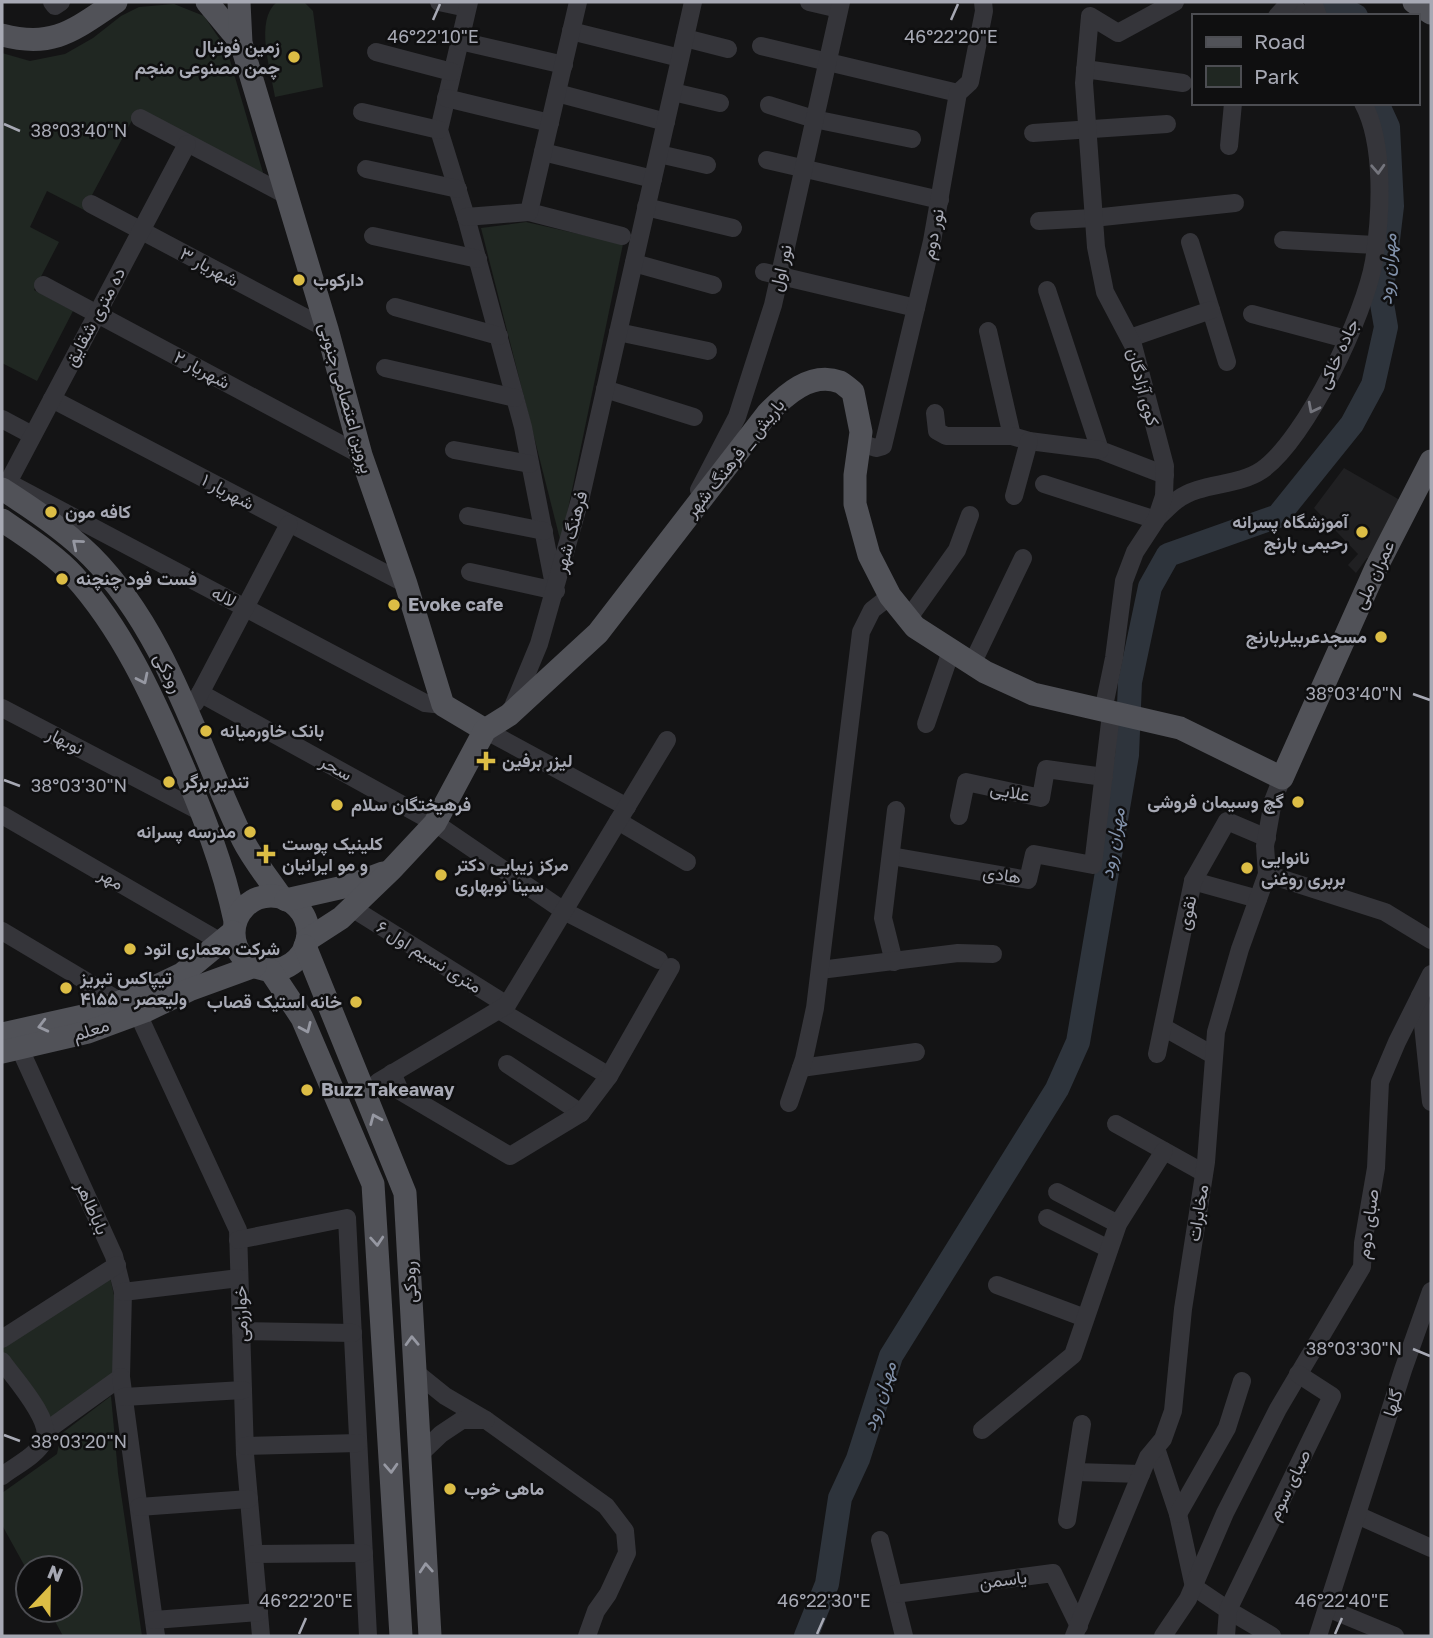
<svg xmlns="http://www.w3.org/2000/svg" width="1433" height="1638" viewBox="0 0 1433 1638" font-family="'Golos Text',Vazirmatn,sans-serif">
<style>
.built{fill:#202022}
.green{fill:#202722}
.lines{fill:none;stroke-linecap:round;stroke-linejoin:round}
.river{stroke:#2e343c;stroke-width:24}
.minor{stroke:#35353a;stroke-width:18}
.major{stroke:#515258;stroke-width:23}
.oneway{stroke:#74757d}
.oneway2{stroke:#9698a2}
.ticks{fill:none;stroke:#a7a9b4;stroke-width:2.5}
.poi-dot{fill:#dcbd45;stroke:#0f0f10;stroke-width:2.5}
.labels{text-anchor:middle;stroke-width:5;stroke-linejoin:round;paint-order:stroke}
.poi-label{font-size:18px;font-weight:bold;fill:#a7a9b4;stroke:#0f0f10;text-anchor:start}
.street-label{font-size:18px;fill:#a7a9b4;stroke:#0f0f10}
.water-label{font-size:19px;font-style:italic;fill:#8292ab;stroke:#0f0f10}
.ticks-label{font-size:18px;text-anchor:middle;fill:#a7a9b4;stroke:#0f0f10;stroke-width:5;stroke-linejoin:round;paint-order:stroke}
</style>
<rect width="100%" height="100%" fill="#141415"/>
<path class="built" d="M1344,468L1405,503L1371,560L1367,558L1356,573L1348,565L1358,554L1314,508Z"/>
<g class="green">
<path d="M277,2H304L313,11L323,87L275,97C271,71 254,20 277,2Z"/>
<path d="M174,4L204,16L227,50L264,176L138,109L84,210L47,191L30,227L59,242L34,290L73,311L37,381L2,363V53L30,61L65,54L93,38L121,16L139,7Z"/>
<path d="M526,222L623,244L561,543L481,228Z"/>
<path d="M110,1277L116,1304L115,1376L54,1419L48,1417L2,1353V1345Z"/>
<path d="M111,1396L118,1473L142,1636H63L49,1610H70V1568H28V1572L2,1525V1493L57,1454L61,1434Z"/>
</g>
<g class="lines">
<g class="river">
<path d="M1330,2L1356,16"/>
<path d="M806,1636L827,1584L840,1498L858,1459L891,1356L1057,1089L1078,1042L1127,755L1130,682L1150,587L1168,555L1278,516L1352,424L1373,385L1386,327L1381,298L1392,206L1388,127L1377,103"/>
</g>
<g class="minor">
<path d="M52,2L55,6L61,2"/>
<path d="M439,2L467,8"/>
<path d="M469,2L439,130L466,217L523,427L554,585"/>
<path d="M809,2L839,9"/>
<path d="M1288,2L1304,16"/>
<path d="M1313,2L1318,16"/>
<path d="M1277,16L1289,3"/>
<path d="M571,31L680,58"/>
<path d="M685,38L728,49"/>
<path d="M460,41L564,65"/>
<path d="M761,46L958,93"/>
<path d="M376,52L452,72"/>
<path d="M1085,69L1183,83"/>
<path d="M673,92L720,103"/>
<path d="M557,93L666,122"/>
<path d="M446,98L550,123"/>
<path d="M769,105L814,119L912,139"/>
<path d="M362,112L439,130"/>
<path d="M140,118L286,195"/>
<path d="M1033,133L1167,124"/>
<path d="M1229,146L1233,103"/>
<path d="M543,152L653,179"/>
<path d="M659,154L707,165"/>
<path d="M767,160L940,200"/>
<path d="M366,169L458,189"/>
<path d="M91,204L327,329"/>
<path d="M646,207L733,228"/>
<path d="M529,212L622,236"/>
<path d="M466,217L529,212L578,2"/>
<path d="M1039,221L1093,218L1235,203"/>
<path d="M373,236L478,259"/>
<path d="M1283,240L1375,245"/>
<path d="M1190,242L1227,362"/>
<path d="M634,263L713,285"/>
<path d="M764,272L916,308"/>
<path d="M43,285L361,455"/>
<path d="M1047,290L1100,450L1165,475"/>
<path d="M395,307L499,336"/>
<path d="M1252,314L1346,339"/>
<path d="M988,331L1012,436"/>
<path d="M618,332L708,351"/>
<path d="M1130,338L1211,310"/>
<path d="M385,368L515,398"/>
<path d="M605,389L694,417"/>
<path d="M52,399L406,584"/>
<path d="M935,413L937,431L946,436H1012L1029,441L1100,450"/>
<path d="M2,419L32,435"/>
<path d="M860,443L876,448L883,446L932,241L958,93L970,82L984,11L983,2"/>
<path d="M454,450L530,464"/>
<path d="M11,484L425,703L443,705"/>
<path d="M1044,484L1156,520"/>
<path d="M4,490L187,144"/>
<path d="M699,490L737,417L773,305L841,2"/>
<path d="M1014,496L1029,441"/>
<path d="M468,516L544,531"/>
<path d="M1157,518C1164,512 1170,505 1177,500C1201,482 1237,487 1262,470C1307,438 1365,314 1374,261C1381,215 1385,144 1363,103"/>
<path d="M470,572L556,591"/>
<path d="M908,619L957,550L970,515"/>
<path d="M972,664L1023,558"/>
<path d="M200,693L435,823L564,911L659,960"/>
<path d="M195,703L289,524"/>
<path d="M2,708L203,813"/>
<path d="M512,709L539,644L581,496L693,2"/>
<path d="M1103,711L1114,658L1124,581L1135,552L1156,520L1164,496L1165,466L1133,345L1105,292L1096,247L1084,83L1090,16L1118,33L1175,2"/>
<path d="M926,724L951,651"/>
<path d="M485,730L627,807"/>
<path d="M2,815L221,942"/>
<path d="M959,816L966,782L1041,798L1046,769L1104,777"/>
<path d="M618,821L687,862"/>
<path d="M891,856L1028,880L1034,854L1093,865L1111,714"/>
<path d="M1267,874L1385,912L1431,940"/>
<path d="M1193,881L1258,899"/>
<path d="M352,908L507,1005"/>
<path d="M2,931L121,1002"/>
<path d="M894,962L883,918L896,810"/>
<path d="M820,970L958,953L993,954"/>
<path d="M1420,996L1431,1102"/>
<path d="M499,1010L609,1076"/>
<path d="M138,1014L238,1230L245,1454L261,1636"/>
<path d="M1163,1027L1213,1055"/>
<path d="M20,1049L114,1256L123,1292L121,1377L46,1431"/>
<path d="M1157,1054L1193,881L1227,821L1267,838"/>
<path d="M507,1064L581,1113"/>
<path d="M801,1068L916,1052"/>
<path d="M392,1073L400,1091L510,1156L581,1113L609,1076L671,967"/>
<path d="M378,1082L507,1005L667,740"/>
<path d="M789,1103L804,1059L815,1008L861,632L872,610L890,596"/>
<path d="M1116,1124L1204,1173"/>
<path d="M1057,1192L1118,1224"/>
<path d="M1047,1218L1109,1249"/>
<path d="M238,1240L347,1218L368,1636"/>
<path d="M997,1285L1085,1318"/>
<path d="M123,1292L239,1278"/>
<path d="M241,1331L353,1333"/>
<path d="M2,1339L117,1265"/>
<path d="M2,1361C13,1377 54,1421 44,1441C36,1456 15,1466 2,1476"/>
<path d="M414,1371L445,1396L486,1420L606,1506L625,1531L627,1553L608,1594L596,1611L587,1636"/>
<path d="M121,1377L156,1636"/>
<path d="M124,1397L243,1390"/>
<path d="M982,1430L1073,1355L1118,1224L1164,1151"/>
<path d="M245,1446L358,1443"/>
<path d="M1156,1448L1178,1514L1194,1587"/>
<path d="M419,1455L441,1434L462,1420H486"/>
<path d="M1076,1472L1141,1474"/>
<path d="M139,1507L249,1499"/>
<path d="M1178,1514L1227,1428L1242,1381"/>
<path d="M1357,1515L1431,1548"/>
<path d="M1067,1520L1082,1424"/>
<path d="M880,1540L904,1636"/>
<path d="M254,1554L364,1553"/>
<path d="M1194,1587L1228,1610L1272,1636"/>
<path d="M895,1594L1053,1573L1079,1626"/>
<path d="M1327,1608L1395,1636"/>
<path d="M154,1620L259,1612"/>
<path d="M1074,1636L1148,1457L1163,1439L1173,1411L1183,1309L1206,1162L1216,1032L1240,949L1267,874L1265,846L1273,801L1282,778"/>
<path d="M1163,1636L1188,1599L1225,1513L1278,1409L1362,1267L1363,1243L1376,1168L1380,1082L1397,1042L1431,974"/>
<path d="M1226,1636L1228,1610L1332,1396L1298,1374"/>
<path d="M1318,1636L1403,1370L1431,1291"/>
</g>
<g class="major">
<path d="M207,2L241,43"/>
<path d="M239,2L241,43L327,329L361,455L406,584L443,705L485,730"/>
<path d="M1414,2L1431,13"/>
<path d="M2,35C54,49 75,29 116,2"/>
<path d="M2,489C32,508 65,530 91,556C167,632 197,745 243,840C253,860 269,879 281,897"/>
<path d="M2,520C26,537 54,554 74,576C122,629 152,695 180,760C203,814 223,864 235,921"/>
<circle cx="271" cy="933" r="37"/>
<path d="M286,900L348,886L383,873"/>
<path d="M307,940L341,918L392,869L435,823L485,730L509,715L598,633L767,414C785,395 811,371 840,382C844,384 849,389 853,392L861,432L855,475V504L869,555L890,596L915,627L985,672L1033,694L1180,728L1282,778L1376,568L1431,461"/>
<path d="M305,946L405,1193L430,1636"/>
<path d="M270,970L302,1018L373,1184L401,1636"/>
<path d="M2,1034L83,1016L138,995L182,974L233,932"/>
<path d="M2,1052L88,1032L145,1011L189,990L255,966"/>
</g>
</g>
<defs><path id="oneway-chevron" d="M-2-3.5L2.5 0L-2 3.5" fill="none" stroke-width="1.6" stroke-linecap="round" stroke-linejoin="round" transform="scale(1.75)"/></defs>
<g class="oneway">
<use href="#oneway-chevron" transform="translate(1378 169) rotate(87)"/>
<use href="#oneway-chevron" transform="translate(1313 408) rotate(117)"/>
</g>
<g class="oneway2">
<use href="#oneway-chevron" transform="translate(77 544) rotate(-140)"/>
<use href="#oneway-chevron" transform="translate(143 679) rotate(64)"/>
<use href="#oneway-chevron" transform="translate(43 1026) rotate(166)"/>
<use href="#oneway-chevron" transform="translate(306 1028) rotate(66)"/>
<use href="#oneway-chevron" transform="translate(375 1119) rotate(-113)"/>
<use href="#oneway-chevron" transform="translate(377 1241) rotate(86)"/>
<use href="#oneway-chevron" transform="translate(412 1341) rotate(-92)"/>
<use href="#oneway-chevron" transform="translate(391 1468) rotate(87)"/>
<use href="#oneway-chevron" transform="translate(426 1568) rotate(-94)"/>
</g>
<path class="ticks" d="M433,20L440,4M951,20L958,4M4,124L20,131M1413,694L1430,700M4,780L20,786M1413,1349L1430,1356M4,1435L20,1441M299,1634L306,1618M817,1634L824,1618M1335,1634L1342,1618"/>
<g class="poi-dot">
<circle cx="294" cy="57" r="7"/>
<circle cx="299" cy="280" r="7"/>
<circle cx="51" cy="512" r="7"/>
<circle cx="1362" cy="532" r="7"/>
<circle cx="62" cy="579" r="7"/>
<circle cx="394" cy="605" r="7"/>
<circle cx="1381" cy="637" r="7"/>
<circle cx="206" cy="731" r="7"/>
<path d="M482.5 750.5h7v7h7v7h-7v7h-7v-7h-7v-7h7z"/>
<circle cx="169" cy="782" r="7"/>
<circle cx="1298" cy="802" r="7"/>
<circle cx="337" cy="805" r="7"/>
<circle cx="250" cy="832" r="7"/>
<path d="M262.5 843.5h7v7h7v7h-7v7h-7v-7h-7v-7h7z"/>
<circle cx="1247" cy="868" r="7"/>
<circle cx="441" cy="875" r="7"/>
<circle cx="130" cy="949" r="7"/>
<circle cx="66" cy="988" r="7"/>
<circle cx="356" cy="1002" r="7"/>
<circle cx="307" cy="1090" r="7"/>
<circle cx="450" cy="1489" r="7"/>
</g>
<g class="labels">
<g class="poi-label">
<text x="280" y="53" text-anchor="end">زمین فوتبال<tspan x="280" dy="21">چمن مصنوعی منجم</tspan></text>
<text x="313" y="286">دارکوب</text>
<text x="65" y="518">کافه مون</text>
<text x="1348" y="528" text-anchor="end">آموزشگاه پسرانه<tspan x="1348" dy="21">رحیمی بارنج</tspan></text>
<text x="76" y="585">فست فود چنچنه</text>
<text x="408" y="611">Evoke cafe</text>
<text x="1367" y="643" text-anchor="end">مسجدعربیلربارنج</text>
<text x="220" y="737">بانک خاورمیانه</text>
<text x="502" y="767">لیزر برفین</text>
<text x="183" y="788">تندیر برگر</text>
<text x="1284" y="808" text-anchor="end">گچ وسیمان فروشی</text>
<text x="351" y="811">فرهیختگان سلام</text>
<text x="236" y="838" text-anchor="end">مدرسه پسرانه</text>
<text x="282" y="850">کلینیک پوست<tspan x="282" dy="21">و مو ایرانیان</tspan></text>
<text x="1261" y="864">نانوایی<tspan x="1261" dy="21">بربری روغنی</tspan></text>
<text x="455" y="871">مرکز زیبایی دکتر<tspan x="455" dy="21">سینا نوبهاری</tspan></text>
<text x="144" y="955">شرکت معماری اتود</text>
<text x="80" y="984">تیپاکس تبریز<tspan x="80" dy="21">ولیعصر - ۴۱۵۵</tspan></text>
<text x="342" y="1008" text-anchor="end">خانه استیک قصاب</text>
<text x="321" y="1096">Buzz Takeaway</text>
<text x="464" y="1495">ماهی خوب</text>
</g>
<g class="street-label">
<text transform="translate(933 234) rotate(-78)" y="6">نور دوم</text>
<text transform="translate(209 267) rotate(28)" y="6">شهریار ۳</text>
<text transform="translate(781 268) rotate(-77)" y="6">نور اول</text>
<text transform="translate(95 317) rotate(-62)" y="6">ده متری شقایق</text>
<text transform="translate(1338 354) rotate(-65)" y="6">جاده خاکی</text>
<text transform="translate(202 370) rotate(28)" y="6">شهریار ۲</text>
<text transform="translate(1143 387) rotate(75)" y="6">کوی آزادگان</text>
<text transform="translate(346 398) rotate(74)" y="6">پروین اعتصامی جنوبی</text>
<text transform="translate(735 458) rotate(-51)" y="6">باریش _ فرهنگ شهر</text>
<text transform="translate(228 492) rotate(28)" y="6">شهریار ۱</text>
<text transform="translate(571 532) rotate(-75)" y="6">فرهنگ شهر</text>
<text transform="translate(1374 575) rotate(-65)" y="6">عمران ملی</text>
<text transform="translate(224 597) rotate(28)" y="6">لاله</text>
<text transform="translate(168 673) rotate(63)" y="6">رودکى</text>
<text transform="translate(65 741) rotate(27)" y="6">نوبهار</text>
<text transform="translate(336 768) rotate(29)" y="6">سحر</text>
<text transform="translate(1010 792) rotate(12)" y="6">علایی</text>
<text transform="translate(1002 875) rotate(8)" y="6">هادی</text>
<text transform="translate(111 879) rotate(30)" y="6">مهر</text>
<text transform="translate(1187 913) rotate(-78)" y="6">نقوی</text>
<text transform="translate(429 957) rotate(32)" y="6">۶ متری نسیم اول</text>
<text transform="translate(91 1030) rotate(-18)" y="6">معلم</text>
<text transform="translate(92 1208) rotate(66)" y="6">باباطاهر</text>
<text transform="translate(1198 1213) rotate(-81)" y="6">مخابرات</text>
<text transform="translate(1368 1224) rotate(-82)" y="6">صبای دوم</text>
<text transform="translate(410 1282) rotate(-92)" y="6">رودکی</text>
<text transform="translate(241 1314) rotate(-92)" y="6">خوارزمی</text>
<text transform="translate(1393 1403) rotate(-72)" y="6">گلها</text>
<text transform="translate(1289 1485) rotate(-64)" y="6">صبای سوم</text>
<text transform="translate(1003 1580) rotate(-7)" y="6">یاسمن</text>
</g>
<g class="water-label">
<text transform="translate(1387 269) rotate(-86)" y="7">مهران رود</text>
<text transform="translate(1112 843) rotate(-80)" y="7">مهران رود</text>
<text transform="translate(879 1396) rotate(-72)" y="7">مهران رود</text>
</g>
</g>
<g class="ticks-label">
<text x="433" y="43">46°22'10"E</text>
<text x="951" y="43">46°22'20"E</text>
<text x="79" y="137">38°03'40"N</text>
<text x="1354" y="700">38°03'40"N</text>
<text x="79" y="792">38°03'30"N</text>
<text x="1354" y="1355">38°03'30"N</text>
<text x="79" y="1448">38°03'20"N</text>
<text x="306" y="1607">46°22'20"E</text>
<text x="824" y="1607">46°22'30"E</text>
<text x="1342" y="1607">46°22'40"E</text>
</g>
<rect width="1433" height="1638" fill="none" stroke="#a7a9b4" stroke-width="7"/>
<rect x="1192" y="14" width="228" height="91" fill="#0f0f10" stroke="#4c4d52" stroke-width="2"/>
<rect x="1206" y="37" width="35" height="10" fill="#515258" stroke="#4c4d52" stroke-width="2"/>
<text x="1254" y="49" font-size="21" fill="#a7a9b4">Road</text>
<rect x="1206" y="66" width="35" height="21" fill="#202722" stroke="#4c4d52" stroke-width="2"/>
<text x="1254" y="84" font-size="21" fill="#a7a9b4">Park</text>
<g transform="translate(49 1589) rotate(22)"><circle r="33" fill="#0f0f10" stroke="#4c4d52" stroke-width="2"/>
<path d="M0-5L12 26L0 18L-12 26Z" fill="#dcbd45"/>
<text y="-10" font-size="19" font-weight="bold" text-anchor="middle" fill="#a7a9b4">N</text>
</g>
</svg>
